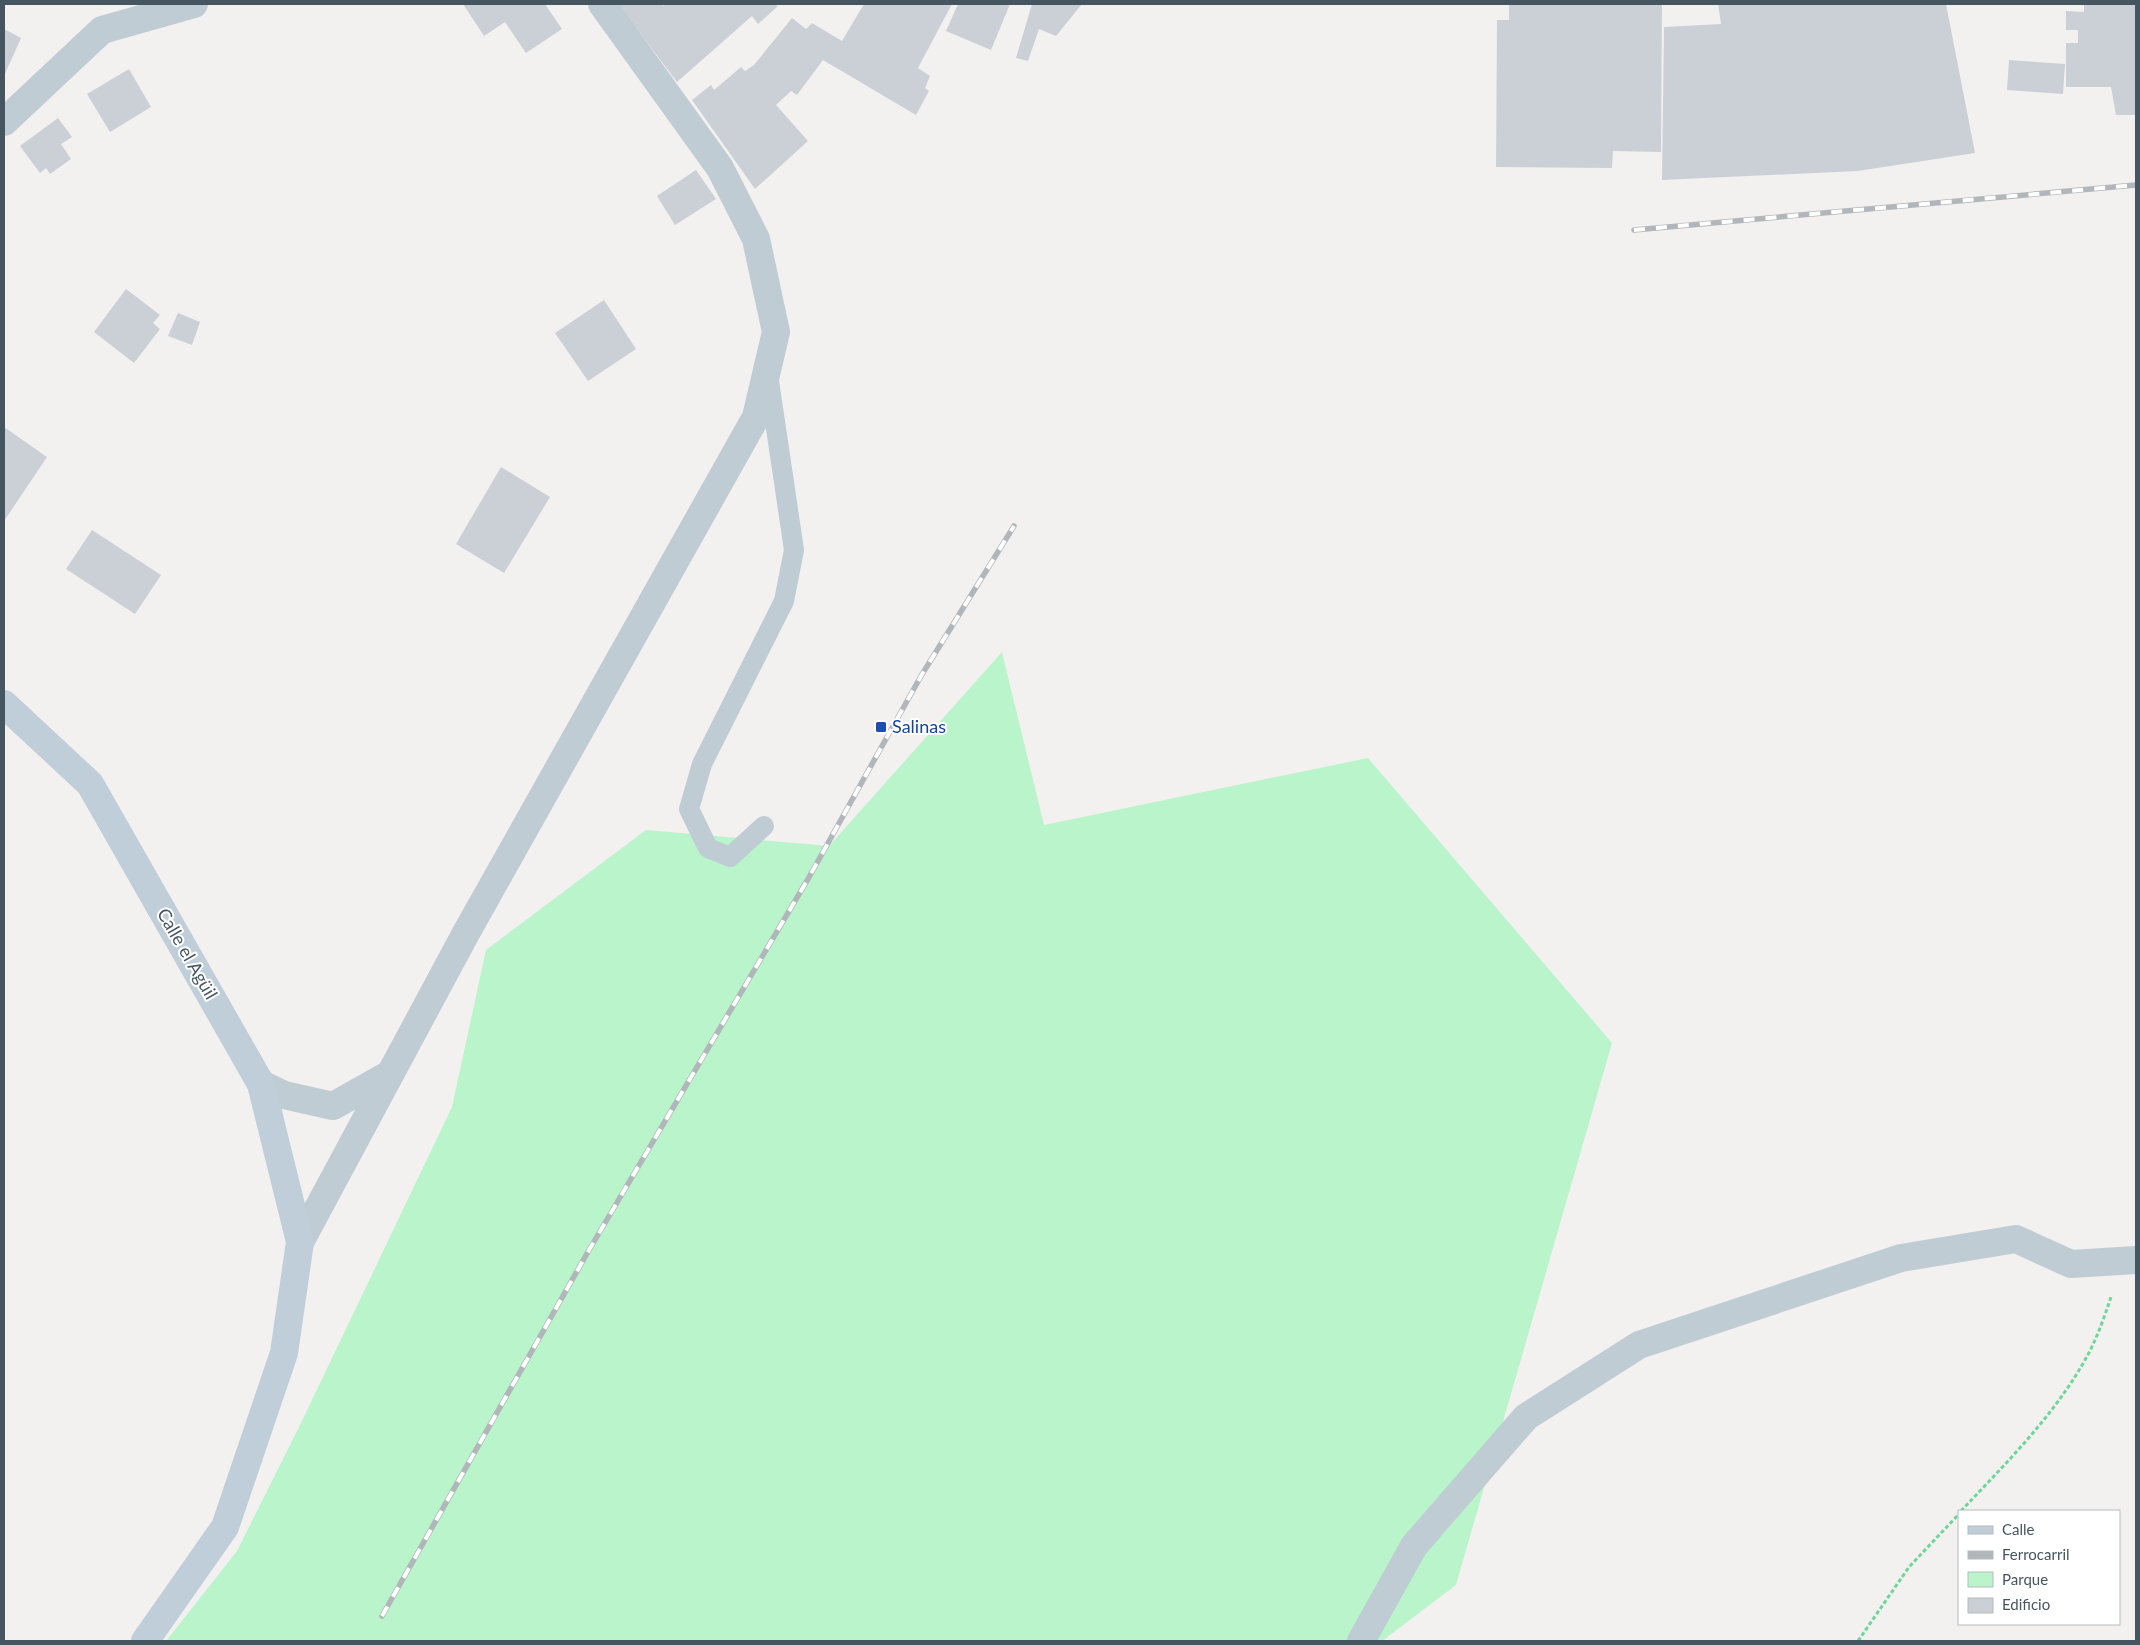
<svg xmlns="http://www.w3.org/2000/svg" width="2140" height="1645" viewBox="0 0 2140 1645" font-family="Lato,sans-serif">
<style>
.green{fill:#baf4ca}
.building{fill:#cbd0d6}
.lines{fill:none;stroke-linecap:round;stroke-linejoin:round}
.path{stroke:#6ed698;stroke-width:3;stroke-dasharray:4 2.5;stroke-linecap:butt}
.lane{stroke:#bfccd3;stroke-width:20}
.street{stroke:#bfccd3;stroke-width:28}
.secondary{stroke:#bfced9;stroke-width:28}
.rail-casing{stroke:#b1b6bb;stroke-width:5.5}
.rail{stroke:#fff;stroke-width:4;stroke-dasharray:11;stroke-linecap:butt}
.transit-dot{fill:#1a4fb4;stroke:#fff;stroke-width:2}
.labels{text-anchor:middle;stroke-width:4;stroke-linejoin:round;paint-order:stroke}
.transit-label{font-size:18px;fill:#164399;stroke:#fff;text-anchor:start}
.street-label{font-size:18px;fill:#465660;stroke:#fff}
</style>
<rect width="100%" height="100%" fill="#f3f0f0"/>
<path class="green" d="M1002,652L1044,825L1368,758L1612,1043L1456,1585L1382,1641H166L237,1551L301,1423L452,1107L486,950L646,830L829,846Z"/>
<g class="building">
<path d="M463,4H545L562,29L526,53L505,22L484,36Z"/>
<path d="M618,4H662L663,6L666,4H774L778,6L758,24L752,16L677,82Z"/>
<path d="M864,4H952L918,68L930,76L925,88L929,91L916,115L823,60L797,95L791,91L776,105L808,141L755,189L692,100L711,85L714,90L741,67L745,71L754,65L792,18L806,29L812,23L842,41Z"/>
<path d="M958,4H1010L991,50L946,31Z"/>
<path d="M1032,4H1082L1056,36L1039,29L1028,61L1016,58Z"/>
<path d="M1509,4H1662L1661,152L1613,151L1612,168L1496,167L1497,20H1509Z"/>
<path d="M1718,4H1946L1975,153L1858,171L1662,180L1664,27L1721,24Z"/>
<path d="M2084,4H2136V115H2116L2111,87H2066V43H2078V30H2066V11L2084,12Z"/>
<path d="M4,29L21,38L4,76Z"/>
<path d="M2009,60L2065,64L2063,94L2007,90Z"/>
<path d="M129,69L151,107L110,132L87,94Z"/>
<path d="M58,118L72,137L61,144L71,159L50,174L46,168L40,173L20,146Z"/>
<path d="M696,170L716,199L675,225L657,196Z"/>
<path d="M126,289L160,315L153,323L160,329L134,363L94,332Z"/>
<path d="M604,300L636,349L588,381L555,333Z"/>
<path d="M178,313L200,322L192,345L168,336Z"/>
<path d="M4,427L47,457L4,521Z"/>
<path d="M501,467L550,497L504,573L456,544Z"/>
<path d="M92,530L161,575L135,614L66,569Z"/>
</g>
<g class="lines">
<g class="path">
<path d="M1961,1511C2005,1464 2053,1417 2085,1360C2096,1341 2104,1318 2111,1297"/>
<path d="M1858,1641L1909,1567L1959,1514"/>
</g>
<path class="lane" d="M764,826L730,857L708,848L689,809L702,764L784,601L794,550L769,381"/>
<g class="street">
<path d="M4,122L102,30L194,4"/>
<path d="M261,1084L284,1095L333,1106L390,1074"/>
<path d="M300,1242L466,933L756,417L776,332L756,239L720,168L602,4"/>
<path d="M1361,1641L1414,1546L1526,1417L1639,1345L1901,1258L2016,1239L2071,1264L2136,1260"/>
</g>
<path class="secondary" d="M4,704L90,784L261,1084L300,1242L284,1353L225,1527L145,1641"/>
<g class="rail-casing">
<g id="rail">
<path d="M1634,230L2136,185"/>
<path d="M382,1616L589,1250L808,879L921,676L1014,526"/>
</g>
</g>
<use href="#rail" class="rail"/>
</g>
<rect class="transit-dot" x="875" y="721" width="12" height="12" rx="2.5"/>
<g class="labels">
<g class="transit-label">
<text x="892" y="733">Salinas</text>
</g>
<g class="street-label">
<text transform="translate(187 954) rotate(60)" y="6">Calle el Agüil</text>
</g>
</g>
<rect width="2140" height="1645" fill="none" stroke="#465660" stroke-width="10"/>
<rect x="1958" y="1510" width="162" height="115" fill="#ffffff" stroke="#b5bbbf"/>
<rect x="1968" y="1526" width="25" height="8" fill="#bfced9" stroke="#b5bbbf"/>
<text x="2002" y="1535" font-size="15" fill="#465660">Calle</text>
<rect x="1968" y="1551" width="25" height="8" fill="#b1b6bb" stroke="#b5bbbf"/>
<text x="2002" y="1560" font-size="15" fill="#465660">Ferrocarril</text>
<rect x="1968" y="1572" width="25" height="15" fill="#baf4ca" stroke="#b5bbbf"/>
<text x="2002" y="1585" font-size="15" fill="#465660">Parque</text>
<rect x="1968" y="1598" width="25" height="15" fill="#cbd0d6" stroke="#b5bbbf"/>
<text x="2002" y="1610" font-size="15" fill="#465660">Edificio</text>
</svg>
